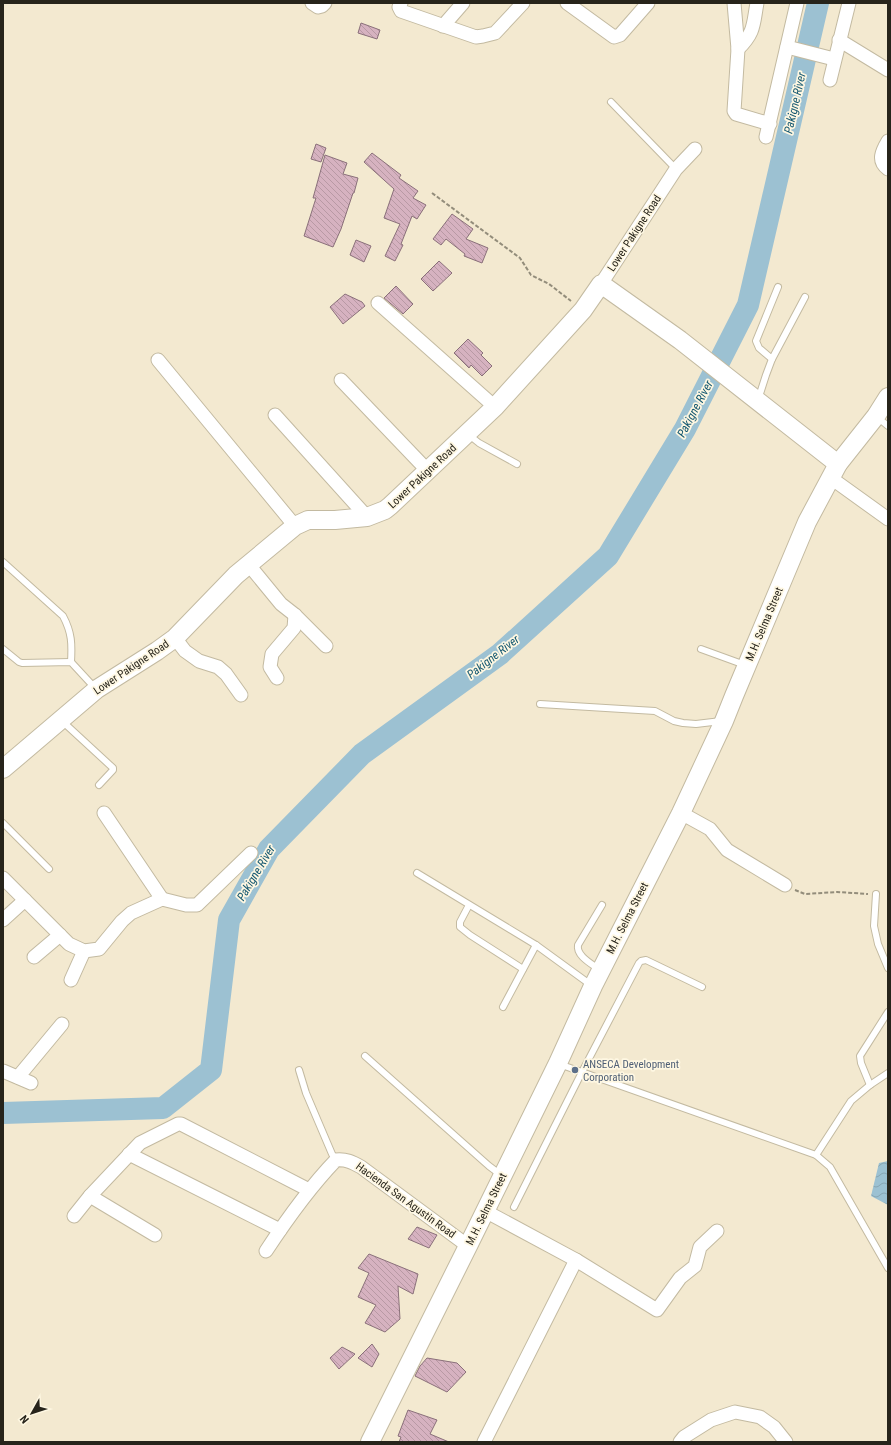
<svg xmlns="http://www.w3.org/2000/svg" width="891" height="1445" viewBox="0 0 891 1445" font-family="'Roboto Condensed',sans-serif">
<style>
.water{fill:url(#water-waves)}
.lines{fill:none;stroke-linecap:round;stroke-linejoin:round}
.river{stroke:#9cc1d2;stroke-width:22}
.building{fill:url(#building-back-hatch);stroke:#8a707a}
.lane-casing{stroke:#c3baa1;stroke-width:8}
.street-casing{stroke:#c3baa1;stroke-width:15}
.secondary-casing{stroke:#c3baa1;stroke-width:20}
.path{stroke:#938d7b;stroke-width:2;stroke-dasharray:4 2;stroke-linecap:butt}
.lane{stroke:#fff;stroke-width:6}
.street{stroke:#fff;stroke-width:13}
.secondary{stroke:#fff;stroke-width:18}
.service-dot{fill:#5c6f8a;stroke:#fef7e2;stroke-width:1.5}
.labels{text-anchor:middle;stroke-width:3.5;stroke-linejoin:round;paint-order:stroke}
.street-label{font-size:11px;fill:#27241b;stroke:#fef7e2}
.service-label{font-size:11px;fill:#4e5e75;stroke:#fef7e2;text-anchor:start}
.water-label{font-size:12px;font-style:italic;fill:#135770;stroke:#fef7e2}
</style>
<defs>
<pattern id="water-waves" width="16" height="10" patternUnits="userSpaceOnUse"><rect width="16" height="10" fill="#9cc1d2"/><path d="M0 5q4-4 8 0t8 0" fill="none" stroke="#86a6b4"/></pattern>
<pattern id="building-back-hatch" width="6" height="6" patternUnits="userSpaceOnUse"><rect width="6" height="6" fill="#d6b2c0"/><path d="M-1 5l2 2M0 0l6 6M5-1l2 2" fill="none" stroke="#b899a4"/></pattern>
</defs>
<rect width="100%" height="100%" fill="#f3e9d0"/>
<path class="water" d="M888,1161V1205L871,1196L879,1163Z"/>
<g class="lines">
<path class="river" d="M3,1113L163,1108L211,1070L229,920L269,849L362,754L500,654L608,556L685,429L748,305L818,3"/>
</g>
<g class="building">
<path d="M361,23L380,30L377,39L358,33Z"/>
<path d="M316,144L326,148L321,162L311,159Z"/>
<path d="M372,153L401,175L399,178L418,191L413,198L426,205L417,219L412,216L401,244L403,245L395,261L385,256L400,224L384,218L394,189L364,162Z"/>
<path d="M325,155L347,163L343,174L358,178L354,193H353L341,229L333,247L304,236L316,198H313Z"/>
<path d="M452,214L473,229L466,239L488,248L482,263L464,256L465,254L446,239L441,245L433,239Z"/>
<path d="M356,240L371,246L364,262L350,255Z"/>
<path d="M439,261L452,273L433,291L421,279Z"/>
<path d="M396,286L413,304L403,314L384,298Z"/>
<path d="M345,294L362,302L365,306L343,324L330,307Z"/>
<path d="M468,339L483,353L481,355L492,366L482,376L471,365L469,368L454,353Z"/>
<path d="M417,1227L437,1235L429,1248L408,1239Z"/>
<path d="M369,1254L418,1274L413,1294L398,1286L400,1319L385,1332L365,1323L376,1305L358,1297L369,1273L358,1268Z"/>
<path d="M372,1344L379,1354L372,1367L358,1358Z"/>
<path d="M342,1347L355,1354L339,1369L330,1358Z"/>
<path d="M427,1358L457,1363L466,1372L447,1392L415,1376L420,1366Z"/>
<path d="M408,1410L437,1420L430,1434L449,1442H399L401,1437L398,1436Z"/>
</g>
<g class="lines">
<g class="lane-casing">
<g id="lane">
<path d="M611,102L676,169"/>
<path d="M772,359L759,348L756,341L778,287"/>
<path d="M758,400L766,375L772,359L805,297"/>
<path d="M877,417L888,426"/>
<path d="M469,435L479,443L517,464"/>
<path d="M3,562L63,616C72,633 72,644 71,662"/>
<path d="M3,649L19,662L22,663L71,662L95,688"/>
<path d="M701,649L745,665"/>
<path d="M540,704L655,711L674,721L683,723L696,724L721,721"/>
<path d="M62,721L113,768V770L99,785"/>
<path d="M3,823L49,869"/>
<path d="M417,873L536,945L591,985"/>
<path d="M876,894L874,926L878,944L888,968"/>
<path d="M469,905L460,922V927L470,935L523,969"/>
<path d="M600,970C592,964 576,956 578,945L602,905"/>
<path d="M503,1007L536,945"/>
<path d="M365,1056L489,1166L501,1175"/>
<path d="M559,1064L816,1155L830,1167L888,1268"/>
<path d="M299,1070L306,1093L332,1154L336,1160"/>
<path d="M870,1085L861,1063L860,1056L888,1012"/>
<path d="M816,1155L851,1101L870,1085L888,1073"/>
<path d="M514,1207L582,1072L639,963L641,961L646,960L702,987"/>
</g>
</g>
<g class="street-casing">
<g id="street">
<path d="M312,3L318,7L322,6L325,3"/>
<path d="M401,3L399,7L401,11L476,37L483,36L495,33L523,3"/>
<path d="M567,3L614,37L620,35L648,3"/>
<path d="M734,3L738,49L734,111L736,114L770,124"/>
<path d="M443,26L463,3"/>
<path d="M839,40L888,70"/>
<path d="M787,47L834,59"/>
<path d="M738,49C755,32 753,25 757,3"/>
<path d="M830,80L849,3"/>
<path d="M766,137L797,3"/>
<path d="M888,141C882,151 877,161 888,169"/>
<path d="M601,284L676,169L695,149"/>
<path d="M378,303L495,407"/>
<path d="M158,360L295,526"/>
<path d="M341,380L427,470"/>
<path d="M275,415L367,517"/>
<path d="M831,478L888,519"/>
<path d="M249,565L281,604L295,615L326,646"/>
<path d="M175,638L185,651L199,661L218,667L226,674L241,695"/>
<path d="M277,678L270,667L272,654L294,628L295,615"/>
<path d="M681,813L710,829L727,850L785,885"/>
<path d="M3,878L69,944L84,951L99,949L122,921L131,913L162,899L104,813"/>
<path d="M162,899L186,905H197L251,853"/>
<path d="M3,920L25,900"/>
<path d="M34,957L60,935"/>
<path d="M71,980L84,951"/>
<path d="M3,1071L31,1083"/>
<path d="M18,1077L62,1024"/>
<path d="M129,1154L280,1230"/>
<path d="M90,1196L155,1235"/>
<path d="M485,1211L576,1260L657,1310L680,1278L695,1266L700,1247L717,1231"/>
<path d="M74,1216L90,1196L140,1143L178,1124H181L309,1190"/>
<path d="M266,1251C287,1219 309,1188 336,1160C346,1159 352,1162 361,1167L468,1246"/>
<path d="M484,1442L576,1260"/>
<path d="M680,1442L684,1437L711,1420L735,1412L760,1417L774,1427L786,1442"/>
</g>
</g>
<g class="secondary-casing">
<g id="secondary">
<path d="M3,769L97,689L157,651L175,638L236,575L295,526L308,520H335L367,517L385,510L390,506L495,407L583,310L601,284L680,340L838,464"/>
<path d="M370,1442L468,1246L558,1063L593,986L681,813L724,721L734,696L807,522L838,464L876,416L888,397"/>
</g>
</g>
<g class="path">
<path d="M432,193L520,258L531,275L549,284L571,301"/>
<path d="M795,890L805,894L837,892L868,894"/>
</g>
<use href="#lane" class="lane"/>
<use href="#street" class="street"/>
<use href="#secondary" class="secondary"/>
</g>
<circle class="service-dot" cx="575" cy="1070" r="4"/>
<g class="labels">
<g class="street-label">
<text transform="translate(634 233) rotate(-57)" y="4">Lower Pakigne Road</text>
<text transform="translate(422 476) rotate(-43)" y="4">Lower Pakigne Road</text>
<text transform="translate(764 624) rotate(-67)" y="4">M.H. Selma Street</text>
<text transform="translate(131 667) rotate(-34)" y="4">Lower Pakigne Road</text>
<text transform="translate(627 918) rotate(-63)" y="4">M.H. Selma Street</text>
<text transform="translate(406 1200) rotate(36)" y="4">Hacienda San Agustin Road</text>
<text transform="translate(486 1209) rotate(-64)" y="4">M.H. Selma Street</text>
</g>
<g class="service-label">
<text x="583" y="1068">ANSECA Development<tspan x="583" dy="13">Corporation</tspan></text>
</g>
<g class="water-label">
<text transform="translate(795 103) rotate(-77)" y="4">Pakigne River</text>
<text transform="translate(695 409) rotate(-62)" y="4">Pakigne River</text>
<text transform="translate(493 657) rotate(-38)" y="4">Pakigne River</text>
<text transform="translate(256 873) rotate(-59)" y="4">Pakigne River</text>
</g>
</g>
<rect width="891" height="1445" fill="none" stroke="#27241b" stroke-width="8"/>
<g transform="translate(32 1413) rotate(231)" stroke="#fef7e2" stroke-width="3" paint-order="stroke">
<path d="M0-3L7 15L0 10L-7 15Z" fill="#27241b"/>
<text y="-6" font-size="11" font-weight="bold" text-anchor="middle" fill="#27241b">N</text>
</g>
</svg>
